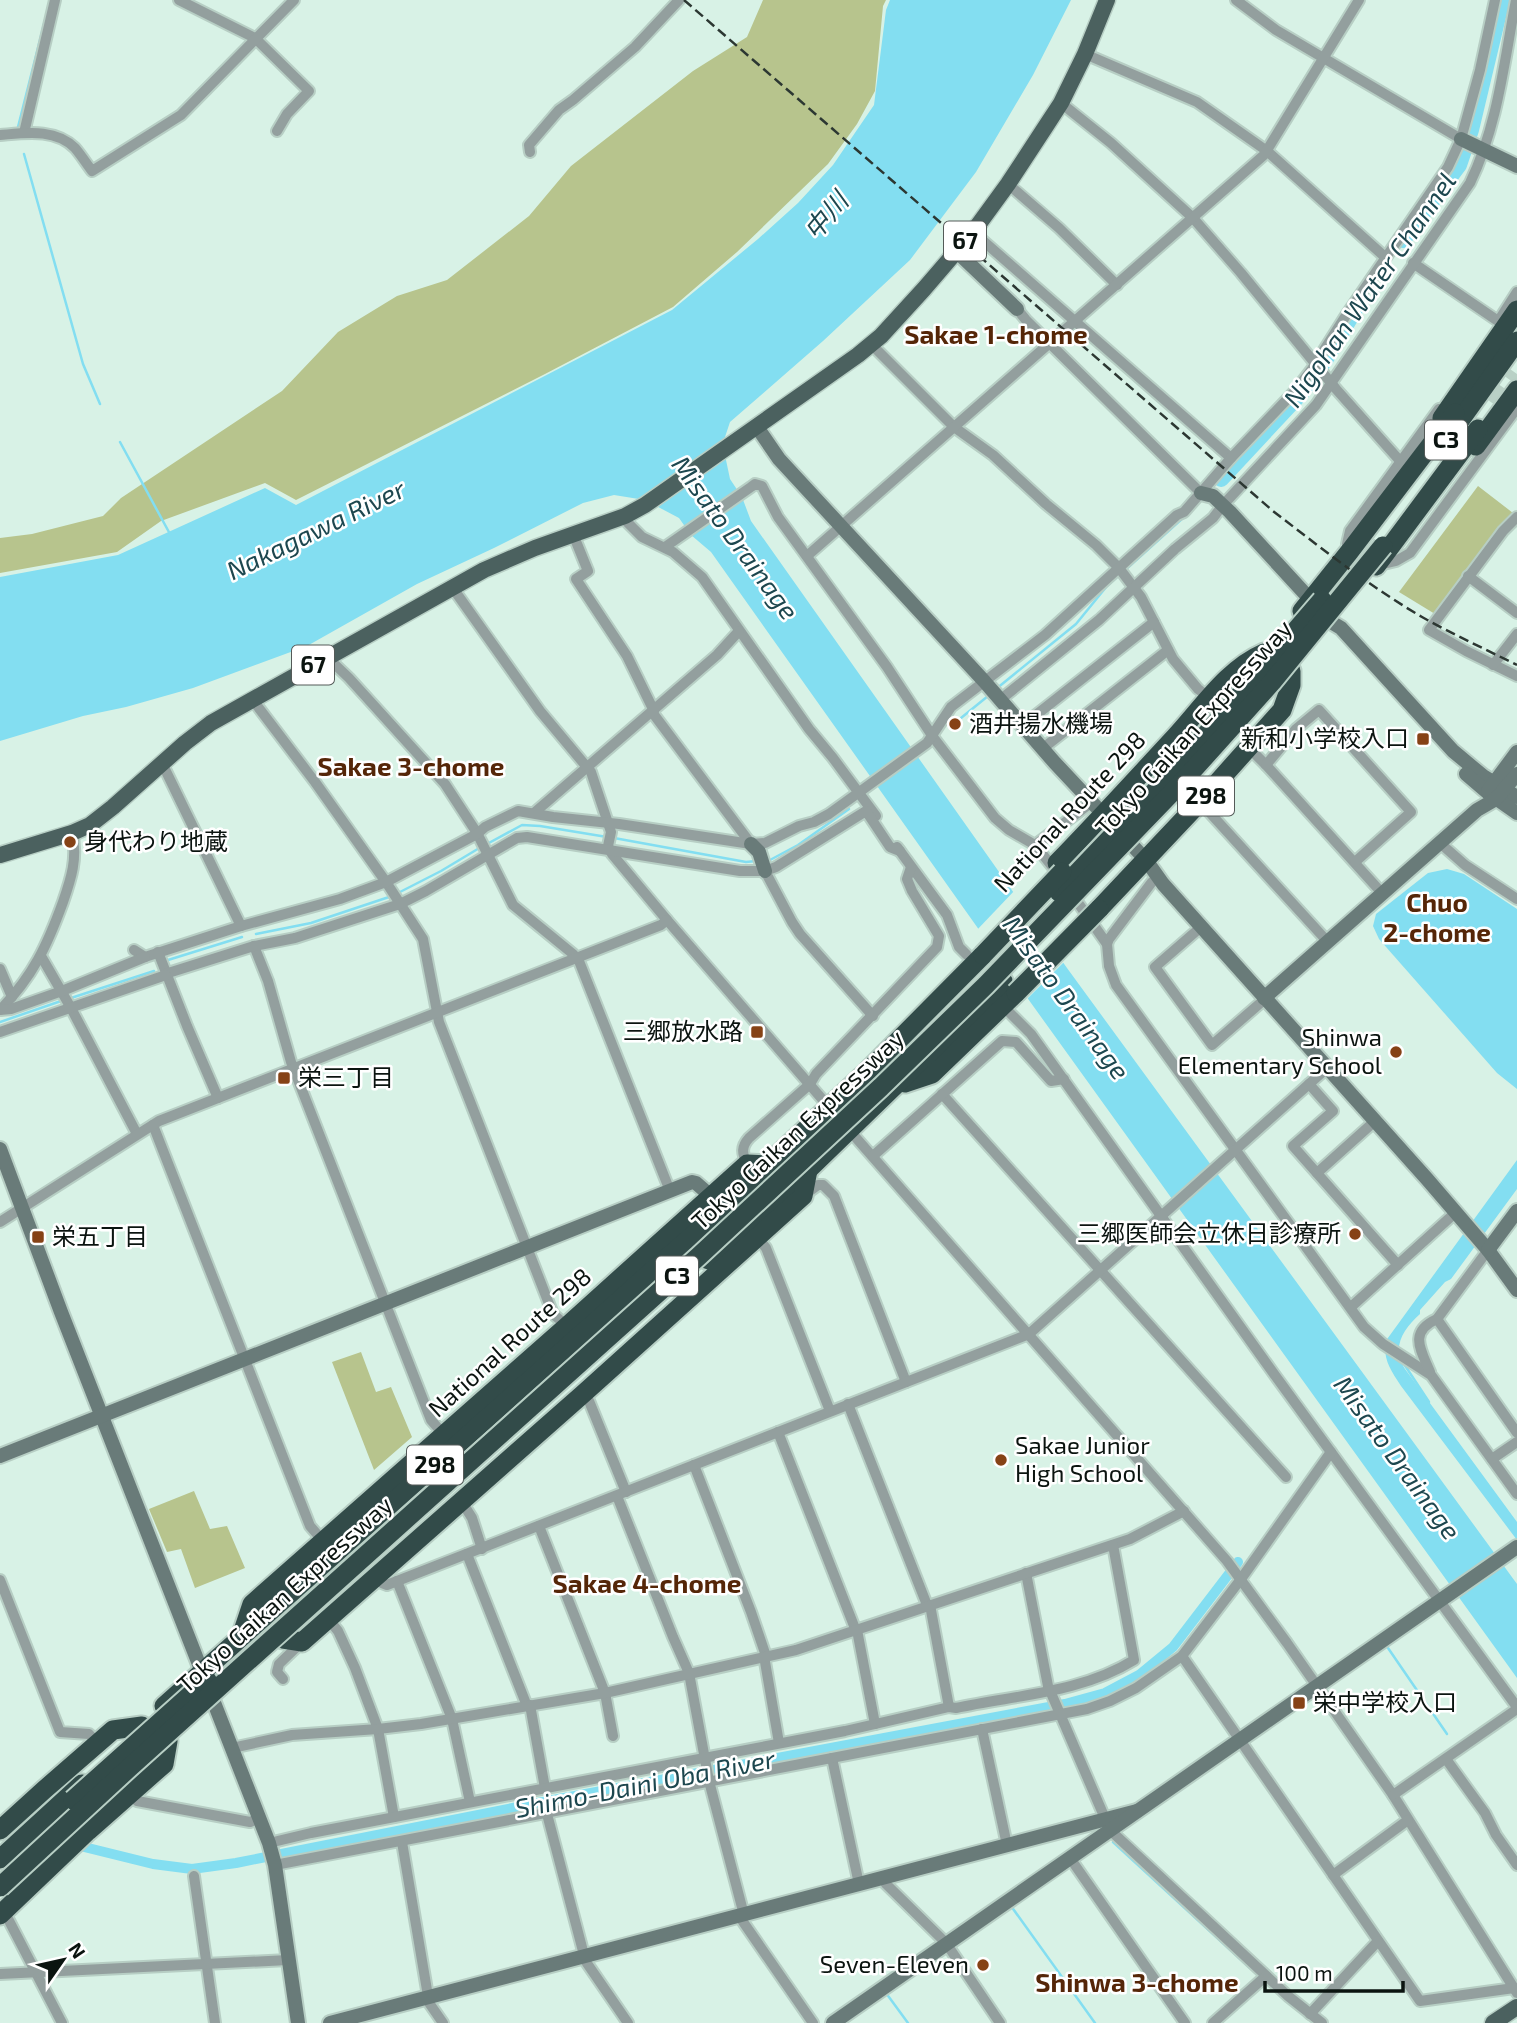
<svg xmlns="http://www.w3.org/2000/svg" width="1517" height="2023" viewBox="0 0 1517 2023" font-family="'Exo 2','Noto Sans JP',sans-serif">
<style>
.green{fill:#b7c48d}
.water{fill:#83def1}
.pier{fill:#d8f2e6}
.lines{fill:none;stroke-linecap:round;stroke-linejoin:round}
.stream{stroke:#83def1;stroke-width:2.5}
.canal{stroke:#83def1;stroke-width:10}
.river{stroke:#83def1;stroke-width:16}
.highway-tunnel{stroke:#b9d1c6;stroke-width:19;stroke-dasharray:19 10;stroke-linecap:butt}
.street-casing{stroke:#b7cec4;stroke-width:14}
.secondary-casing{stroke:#b7cec4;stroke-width:18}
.primary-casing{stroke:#b7cec4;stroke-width:19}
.highway-casing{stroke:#b7cec4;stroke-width:23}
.street{stroke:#939f9e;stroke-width:10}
.secondary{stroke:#697b79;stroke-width:14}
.primary{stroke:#4b615f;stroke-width:16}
.highway{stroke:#324b49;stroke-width:19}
.rail{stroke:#2c3732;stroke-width:2.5;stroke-dasharray:10 5;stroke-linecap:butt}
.highway-bridge-casing{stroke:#b7cec4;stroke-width:23;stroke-linecap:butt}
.highway-bridge{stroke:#324b49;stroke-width:19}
.poi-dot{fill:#864216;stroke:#fff;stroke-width:2.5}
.labels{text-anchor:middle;stroke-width:5;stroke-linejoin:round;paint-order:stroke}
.shield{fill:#fff;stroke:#545a58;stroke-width:2}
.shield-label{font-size:23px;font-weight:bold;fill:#0b1410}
.poi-label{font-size:24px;fill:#0b1410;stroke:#fff;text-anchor:start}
.street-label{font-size:24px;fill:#0b1410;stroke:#fff}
.water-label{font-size:26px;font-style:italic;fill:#1d474f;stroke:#fff}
.neighbourhood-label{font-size:26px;font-weight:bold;fill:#552608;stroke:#fff}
</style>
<rect width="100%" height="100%" fill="#d8f2e6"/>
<g class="green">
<path d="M763,0H886L883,6L875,91L857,124L828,164L737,252L673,307L545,374L296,500L265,483L161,521L117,552L0,573V538L32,534L103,516L121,498L282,391L338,332L397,296L447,280L529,216L571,166L693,71L747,37Z"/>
<path d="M1478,486L1513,513L1502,524L1435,614L1399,592Z"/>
<path d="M361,1352L376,1392L391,1387L412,1437L374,1470L332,1362Z"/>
<path d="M194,1491L210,1529L227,1526L245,1568L195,1588L181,1549L167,1552L149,1509Z"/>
</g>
<g class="water">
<path d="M890,0H1071L1033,75L976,172L910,260L823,341L730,422L725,437L726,460L730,479L742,497L751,521L1067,968L1517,1584V1678L1031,1003L711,552L691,535L679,518L645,500L614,495L583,503L494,548L417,584L307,646L193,688L126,707L83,716L0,741V577L118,555L265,488L296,505L672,310L758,239L798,203L833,165L874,105L886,10Z"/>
<path d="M1447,869L1464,874L1517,909V1089L1497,1073L1379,939L1373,926L1376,914L1428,873Z"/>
<path d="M1517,1160V1189L1451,1279L1445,1282L1420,1310V1314C1403,1329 1391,1348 1405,1369L1517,1522V1540L1401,1386C1391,1370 1384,1362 1385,1342Z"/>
</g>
<path class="pier" d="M1016,889L1066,960L1025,1001L976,931Z"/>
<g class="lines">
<g class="stream">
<path d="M18,127L45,20"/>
<path d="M24,154L83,364L100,404"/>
<path d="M120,442L170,534"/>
<path d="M1124,571L1184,517"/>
<path d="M996,689L1076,624L1107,586L1119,575"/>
<path d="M961,718L988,696"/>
<path d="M614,838L746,862L756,861"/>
<path d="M487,844L522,825L540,826L607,837"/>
<path d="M766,860H770L798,845L849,809"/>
<path d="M398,893L441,871L481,847"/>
<path d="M256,934L311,923L392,896"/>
<path d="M168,960L242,937"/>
<path d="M71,998L154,971"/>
<path d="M0,1022L64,1000"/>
<path d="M1402,1361L1429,1402"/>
<path d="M1388,1648L1447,1734"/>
<path d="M1113,1842L1250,1968"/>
<path d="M1011,1906L1095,2023"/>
<path d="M886,1993L908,2023"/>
</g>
<path class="canal" d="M72,1844L153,1864L192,1869L236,1863L548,1801L1065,1704L1105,1693L1139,1675L1173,1647L1238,1562"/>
<g class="river">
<path d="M1403,240L1459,165L1471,130L1502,0"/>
<path d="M1221,479L1302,392L1327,357L1355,310"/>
</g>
<path class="highway-tunnel" d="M1495,405L1517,374"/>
<g class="street-casing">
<g id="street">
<path d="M179,0L255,38L309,91L287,114L277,131"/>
<path d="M1236,0L1276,30L1461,139"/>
<path d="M1085,54L1197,102L1267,151L1385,257"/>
<path d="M1061,103L1111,143L1193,218L1241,273L1336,389L1401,462"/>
<path d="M24,133L55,0"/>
<path d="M0,135C25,133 55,128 75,148C81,155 86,163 92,171L181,115L294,0"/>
<path d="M530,152L529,145L559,110L573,100L635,47L679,0"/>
<path d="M1008,184L1059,228L1117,285"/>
<path d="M973,232L1231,458"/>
<path d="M1413,263L1498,321"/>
<path d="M1017,309L1026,320L1201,493"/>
<path d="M1501,317L1517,292"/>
<path d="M871,344L954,427L993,455L1046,504L1096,545L1119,568L1141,597L1173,659L1198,689L1210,698"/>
<path d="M625,516L627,522L642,537L673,552L702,577L809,729L833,758L876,816"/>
<path d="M1517,517L1503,531L1429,630L1466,651L1517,676"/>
<path d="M573,534L588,571L576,579L627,656L654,711"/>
<path d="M665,547L751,487L755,484L762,486L778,517L887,667L933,737L995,818L1009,830L1035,845L1056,871"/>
<path d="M1349,549L1347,544L1350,531L1439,409"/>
<path d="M807,556L1264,155L1359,0"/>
<path d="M1379,565L1396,561L1410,553L1517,408"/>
<path d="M1468,576L1517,613"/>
<path d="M452,587L540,711L591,772L611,832L608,846L612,854L667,920L829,1107L1227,1561L1287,1643L1393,1795L1517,1993"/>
<path d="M327,657L349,678L445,784L477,833L513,905L573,954L579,961L670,1191"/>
<path d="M1493,665L1517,634"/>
<path d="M252,699L315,782L386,882L423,939L439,1022L553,1314L567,1326"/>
<path d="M1000,700L1099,620L1175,549L1213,518L1223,505L1316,405L1470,183C1498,125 1504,62 1516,0"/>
<path d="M652,712L751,844"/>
<path d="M1022,726L1154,622"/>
<path d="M1042,749L1168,650"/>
<path d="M1248,750L1255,754L1266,765L1381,892"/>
<path d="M162,763L241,926"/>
<path d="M1266,765L1296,729L1319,710L1411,812L1355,862"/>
<path d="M1200,802L1327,941"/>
<path d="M534,813L717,655L739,631"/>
<path d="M1440,843L1465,865L1517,899"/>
<path d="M1035,845L1092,802"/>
<path d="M897,847L947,915L959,947L967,955"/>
<path d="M765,871L792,922L800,934L873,1016"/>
<path d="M1071,893L1107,944L1109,966L1116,985L1364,1327L1383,1344L1431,1375L1517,1494"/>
<path d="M1201,927L1155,967L1212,1045L1265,999"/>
<path d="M1107,944L1109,939L1152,882L1158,877"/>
<path d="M254,946L268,981L291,1062L431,1420L438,1428L446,1434"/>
<path d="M134,950L145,957L241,926L340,899L386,882L477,834L485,827L518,811L553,817L619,824L751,844L765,843L799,826L814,822L829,814L927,743L951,707L1045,635L1177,515L1184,512L1231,458L1295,391L1312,369L1345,317L1448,167L1461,139L1480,70L1495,0"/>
<path d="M158,952L187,1026L218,1098"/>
<path d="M41,956L71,1008L137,1134"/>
<path d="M0,969L12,997"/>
<path d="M165,974L254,946L295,938L400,904L426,891L517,838L527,837L740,871H765L776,867L866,811L890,847L900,851"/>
<path d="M1003,1006L1031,1034L1274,1374L1517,1707"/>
<path d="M0,1010C33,976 47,946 63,902C71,879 78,858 72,833"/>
<path d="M0,1010L11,1009L62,991L145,957"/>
<path d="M0,1032L166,975"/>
<path d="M1309,1084L1333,1111L1293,1146L1398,1265"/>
<path d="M942,1094L1286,1477"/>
<path d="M153,1125L310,1526L323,1541"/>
<path d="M873,1156L1002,1041L1016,1042L1051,1081L1064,1079"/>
<path d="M747,1164C742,1153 741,1147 749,1138L810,1084L816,1074L937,947L939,936L912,891L907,879L911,867"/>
<path d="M1317,1173L1375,1121"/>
<path d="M803,1196L818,1185H823L834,1196L906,1382"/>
<path d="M0,1222L159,1121L661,925L667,920"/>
<path d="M757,1237L766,1248L830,1411"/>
<path d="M1351,1307L1455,1213"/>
<path d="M1437,1319L1517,1433"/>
<path d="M1430,1372C1421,1350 1408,1332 1437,1319L1488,1250"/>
<path d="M583,1394L589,1401L626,1492"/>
<path d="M848,1404L927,1605"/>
<path d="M778,1432L856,1631"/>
<path d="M1492,1459L1517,1442"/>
<path d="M694,1465L751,1612L766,1656"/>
<path d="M617,1496L673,1637L689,1673L709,1781L744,1915"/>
<path d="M462,1502L472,1518L482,1549"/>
<path d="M539,1526L605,1693L613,1736"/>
<path d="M467,1554L527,1706"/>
<path d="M1026,1573L1048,1686L1110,1830L1288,1996L1322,2023"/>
<path d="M377,1577L382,1583L387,1585L1029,1334L1327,1068"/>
<path d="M0,1580L60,1732L89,1734L97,1743"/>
<path d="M397,1581L452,1719L470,1802"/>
<path d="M930,1605L949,1707"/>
<path d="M329,1620L338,1631L355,1668L378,1729L394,1817"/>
<path d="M857,1630L875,1724"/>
<path d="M764,1656L779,1743"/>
<path d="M1182,1656L1420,2001L1514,1988"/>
<path d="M283,1679L277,1672L279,1664L302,1642"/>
<path d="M530,1705L545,1788"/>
<path d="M982,1729L1007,1845"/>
<path d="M232,1748L292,1735L378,1729L421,1724L605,1693L796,1650L1130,1539L1184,1511"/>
<path d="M832,1758L859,1884"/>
<path d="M1446,1759L1485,1813L1496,1835L1517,1865"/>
<path d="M131,1795L137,1801L250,1822L260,1818"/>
<path d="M1393,1795L1517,1709"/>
<path d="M547,1814L584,1955"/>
<path d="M402,1842L428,1996"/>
<path d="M269,1843L311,1833L845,1731L949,1707L956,1708C1016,1695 1081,1693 1134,1660L1113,1545"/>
<path d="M1070,1858L1185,2023"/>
<path d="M275,1865L1087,1709L1110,1701L1136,1688L1182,1656L1241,1579L1331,1452"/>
<path d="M1333,1875L1408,1820"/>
<path d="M194,1876L215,2023"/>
<path d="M883,1878L886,1884L946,1943L1000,2023"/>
<path d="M4,1911L62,2023"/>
<path d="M739,1916L813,2023"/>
<path d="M582,1956L628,2023"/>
<path d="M0,1974L288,1960"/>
<path d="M425,1997L443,2023"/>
<path d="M1310,2014L1378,1941"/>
<path d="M1213,2023L1266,1976"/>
</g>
</g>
<g class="secondary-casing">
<g id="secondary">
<path d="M1461,139L1517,166"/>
<path d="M956,251L1017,309"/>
<path d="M757,427L779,459L984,681L1055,763L1146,860L1163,884L1427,1179L1488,1250L1517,1290"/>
<path d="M1201,493L1213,496L1230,512L1331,622L1341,628L1453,751L1483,776L1517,797"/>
<path d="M1466,774L1487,792L1517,813"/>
<path d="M1488,791L1517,752"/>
<path d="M751,844L759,852L765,871"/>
<path d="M1264,998L1477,810L1496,799L1517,774"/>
<path d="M0,1149L61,1312L269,1843L275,1865L298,2023"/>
<path d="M1488,1250L1517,1211"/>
<path d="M0,1456L692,1182L696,1183L712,1197"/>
<path d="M330,2023L1137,1811"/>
<path d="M833,2023L1517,1547"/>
</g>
</g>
<g class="primary-casing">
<g id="primary">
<path d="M0,855L72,833L90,825L113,807L185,743L211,723L484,570L535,548L625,516L645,505L858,355L881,336L924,289L973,232L1008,184L1046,126L1061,103L1085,54L1107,0"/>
<path d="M1493,2023L1517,2007"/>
</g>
</g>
<g class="highway-casing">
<g id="highway">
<path d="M1442,418L1517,310"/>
<path d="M1454,429L1517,341"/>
<path d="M1476,446L1517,390"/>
<path d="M1376,566L1478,429"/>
<path d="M1302,611L1350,551L1455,413"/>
<path d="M1057,863C1097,822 1136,779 1175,737C1202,708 1227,669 1264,653"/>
<path d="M1099,909L1200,802L1282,710L1291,685V671"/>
<path d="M905,1083L932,1074L1016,993"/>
<path d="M708,1260L808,1170L1003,981"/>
<path d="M241,1637L252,1604L567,1326L747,1164L768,1165"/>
<path d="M283,1639L302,1642L583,1394L803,1196L808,1170"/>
<path d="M164,1706L696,1232L864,1075L983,955"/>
<path d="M0,1830L44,1790L113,1730L142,1726"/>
<path d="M0,1859L82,1784"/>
<path d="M0,1915L88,1831L164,1764L168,1741"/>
</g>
</g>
<use href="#street" class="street"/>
<use href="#secondary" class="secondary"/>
<use href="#primary" class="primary"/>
<use href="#highway" class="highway"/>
<path class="rail" d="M684,0L1273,511C1321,548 1369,586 1422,617C1452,634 1485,649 1517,665"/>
<g class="highway-bridge-casing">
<g id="highway-bridge">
<path d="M1059,892L1177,768L1322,600"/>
<path d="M983,955L1062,872"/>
<path d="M1016,993L1099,909"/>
<path d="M73,1800L207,1680"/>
<path d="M0,1887L130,1767L699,1256L881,1087L986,985L1184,780L1272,682L1383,546"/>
</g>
</g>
<use href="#highway-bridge" class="highway-bridge"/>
</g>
<g class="poi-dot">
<circle cx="955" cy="724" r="7"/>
<rect x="1416" y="732" width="14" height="14" rx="3.5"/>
<circle cx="70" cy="842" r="7"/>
<rect x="750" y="1025" width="14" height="14" rx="3.5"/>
<circle cx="1396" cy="1052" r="7"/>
<rect x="277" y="1071" width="14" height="14" rx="3.5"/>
<circle cx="1355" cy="1234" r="7"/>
<rect x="31" y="1230" width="14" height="14" rx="3.5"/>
<circle cx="1001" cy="1460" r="7"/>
<rect x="1292" y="1696" width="14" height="14" rx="3.5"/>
<circle cx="983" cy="1965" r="7"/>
</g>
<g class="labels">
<g class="shield">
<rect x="944" y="221.5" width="42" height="39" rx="5"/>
<rect x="1425" y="420.5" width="42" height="39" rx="5"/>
<rect x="292" y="645.5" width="42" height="39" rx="5"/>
<rect x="1178" y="776.5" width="56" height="39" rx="5"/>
<rect x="656" y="1256.5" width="42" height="39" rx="5"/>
<rect x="407" y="1445.5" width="56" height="39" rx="5"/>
</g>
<g class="shield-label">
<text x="965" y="249">67</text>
<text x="1446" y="448">C3</text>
<text x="313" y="673">67</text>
<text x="1206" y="804">298</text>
<text x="677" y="1284">C3</text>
<text x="435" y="1473">298</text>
</g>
<g class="poi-label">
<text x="969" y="732">酒井揚水機場</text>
<text x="1409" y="747" text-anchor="end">新和小学校入口</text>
<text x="84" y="850">身代わり地蔵</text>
<text x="743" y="1040" text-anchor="end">三郷放水路</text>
<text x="1382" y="1046" text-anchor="end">Shinwa<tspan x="1382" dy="28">Elementary School</tspan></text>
<text x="298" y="1086">栄三丁目</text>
<text x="1341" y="1242" text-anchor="end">三郷医師会立休日診療所</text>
<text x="52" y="1245">栄五丁目</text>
<text x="1015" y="1454">Sakae Junior<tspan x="1015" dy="28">High School</tspan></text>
<text x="1313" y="1711">栄中学校入口</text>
<text x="969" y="1973" text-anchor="end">Seven-Eleven</text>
</g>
<g class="street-label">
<text transform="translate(1194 728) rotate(-48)" y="8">Tokyo Gaikan Expressway</text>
<text transform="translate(1070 812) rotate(-47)" y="8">National Route 298</text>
<text transform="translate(798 1130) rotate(-43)" y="8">Tokyo Gaikan Expressway</text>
<text transform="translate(510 1343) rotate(-42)" y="8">National Route 298</text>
<text transform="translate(285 1595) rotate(-42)" y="8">Tokyo Gaikan Expressway</text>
</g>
<g class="water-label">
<text transform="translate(826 216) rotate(-50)" y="9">中川</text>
<text transform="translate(1370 290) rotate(-55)" y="9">Nigohan Water Channel</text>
<text transform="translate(316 530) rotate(-26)" y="9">Nakagawa River</text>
<text transform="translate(735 538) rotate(54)" y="9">Misato Drainage</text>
<text transform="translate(1066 998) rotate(54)" y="9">Misato Drainage</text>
<text transform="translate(1397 1458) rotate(54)" y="9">Misato Drainage</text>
<text transform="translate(645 1784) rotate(-11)" y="9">Shimo-Daini Oba River</text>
</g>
<g class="neighbourhood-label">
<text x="996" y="344">Sakae 1-chome</text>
<text x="411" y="776">Sakae 3-chome</text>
<text x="1437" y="912">Chuo<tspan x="1437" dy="30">2-chome</tspan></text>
<text x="647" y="1593">Sakae 4-chome</text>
<text x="1137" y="1992">Shinwa 3-chome</text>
</g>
</g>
<g transform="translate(63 1960) rotate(56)" stroke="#ffffff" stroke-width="5" paint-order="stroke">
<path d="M0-5L12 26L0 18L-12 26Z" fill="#0b1410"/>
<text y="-10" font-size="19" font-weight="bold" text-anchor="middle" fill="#0b1410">N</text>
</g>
<path d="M1265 1981v10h138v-10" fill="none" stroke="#0b1410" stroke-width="3.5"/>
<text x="1276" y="1981" font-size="21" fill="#0b1410" stroke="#ffffff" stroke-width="5" paint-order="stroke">100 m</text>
</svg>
